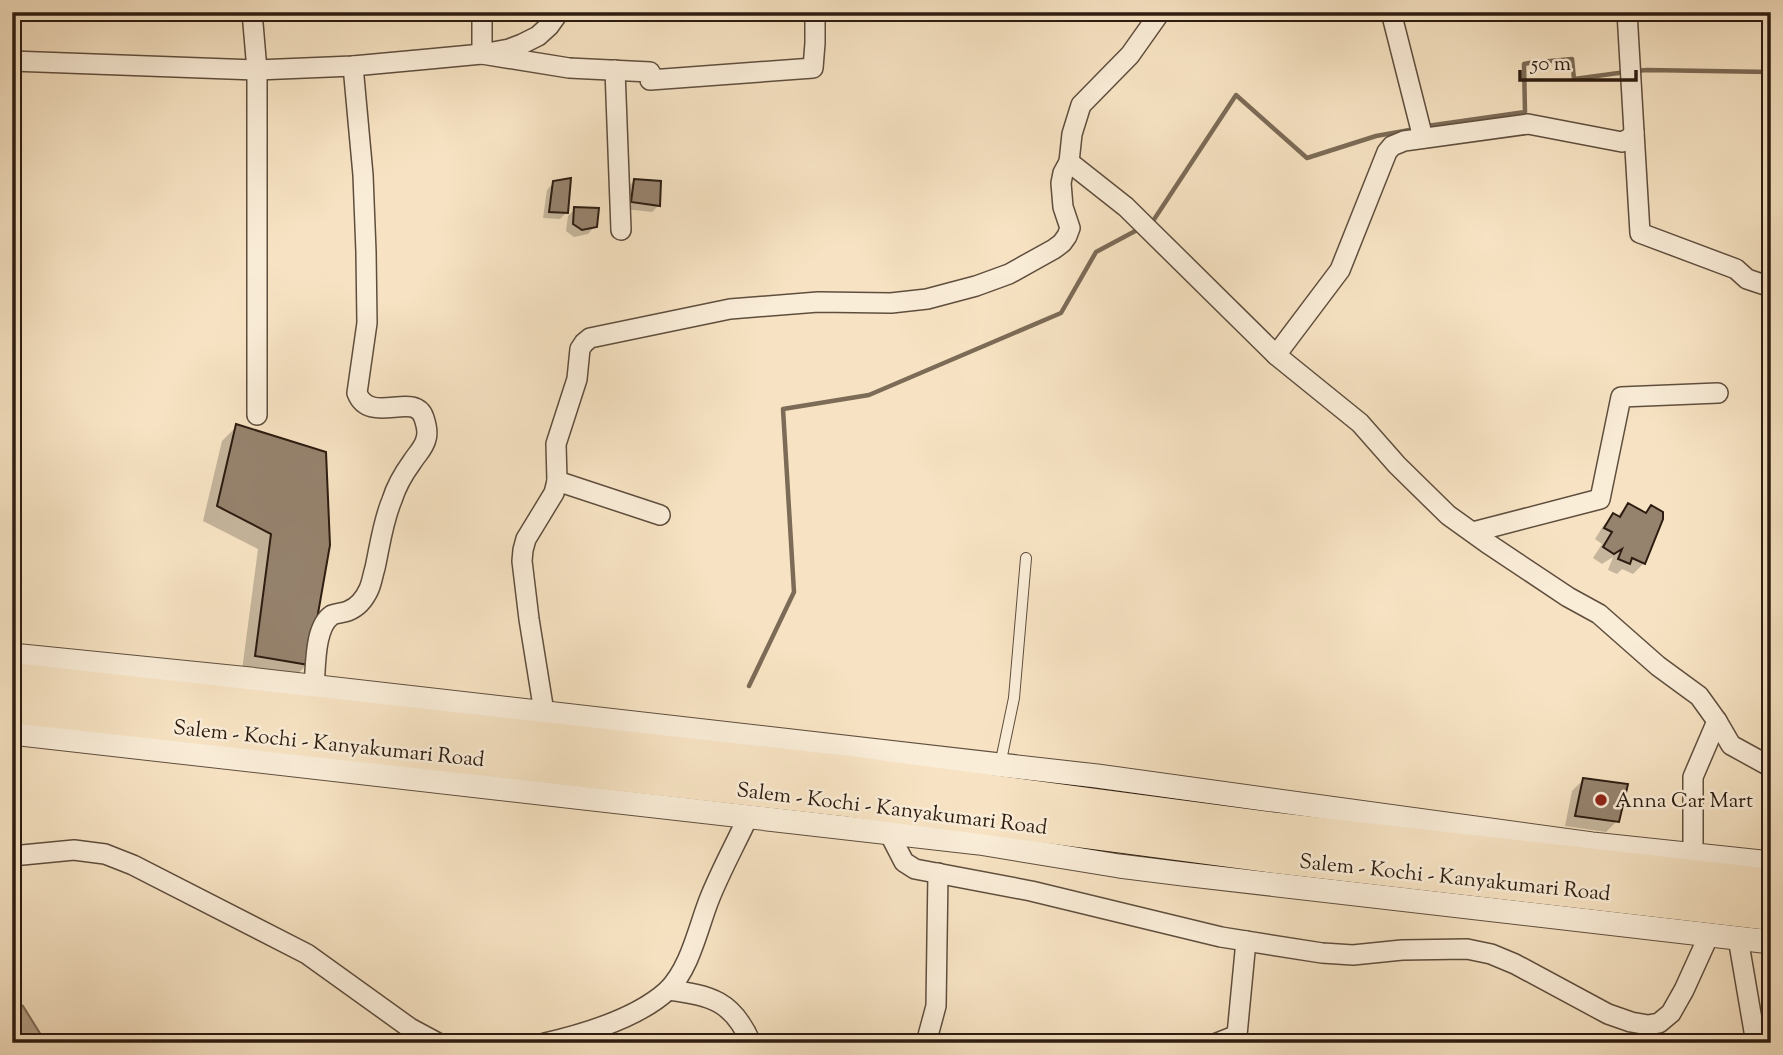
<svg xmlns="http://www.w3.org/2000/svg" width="1783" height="1055" viewBox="0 0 1783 1055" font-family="'Sorts Mill Goudy',serif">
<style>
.water{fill:#b29f86;stroke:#7c6b57;stroke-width:2}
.shadow{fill:#0003}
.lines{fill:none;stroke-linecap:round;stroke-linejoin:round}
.stream{stroke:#7c6b57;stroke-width:4.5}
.building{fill:#96836e;stroke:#2c1c11;stroke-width:2}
.service-casing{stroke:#5f4e3e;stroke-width:12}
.minor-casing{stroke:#5f4e3e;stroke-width:22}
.tertiary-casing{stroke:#5f4e3e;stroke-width:25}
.trunk-casing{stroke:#2c1c11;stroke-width:34}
.service{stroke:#faedd8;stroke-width:10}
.minor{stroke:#faedd8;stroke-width:19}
.tertiary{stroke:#faedd8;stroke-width:23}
.trunk{stroke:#f7e3c3;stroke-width:32}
.poi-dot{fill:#8f2418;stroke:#faedd8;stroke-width:2.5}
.labels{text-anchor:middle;stroke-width:5;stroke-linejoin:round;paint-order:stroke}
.street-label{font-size:21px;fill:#2c1c11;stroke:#faedd8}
.poi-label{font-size:21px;fill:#2c1c11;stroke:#faedd8;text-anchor:start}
</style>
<rect width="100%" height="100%" fill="#f7e3c3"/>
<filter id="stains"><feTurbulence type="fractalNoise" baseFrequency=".00286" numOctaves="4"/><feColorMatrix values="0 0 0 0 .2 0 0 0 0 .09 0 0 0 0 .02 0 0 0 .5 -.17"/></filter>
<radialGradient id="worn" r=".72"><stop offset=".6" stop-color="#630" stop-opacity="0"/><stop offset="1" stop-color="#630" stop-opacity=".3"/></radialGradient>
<path class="water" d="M12,999L23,1006L46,1043H12Z"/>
<g class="shadow">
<path d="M634,181L659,205L652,212L625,209L627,188Z"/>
<path d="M554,182L567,212L560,219L543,218L547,190Z"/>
<path d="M575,209L595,226L588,234L574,237L566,231L568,216Z"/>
<path d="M237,426L325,454L308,664L293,678L242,670L258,549L203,521L222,441Z"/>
<path d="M1628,505L1644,514L1651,507L1644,563L1633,574L1622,569L1617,574L1608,570L1613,557L1602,564L1593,558L1602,544L1595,539L1603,526L1613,515L1616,517Z"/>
<path d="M1583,780L1617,821L1606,832L1565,826L1572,791Z"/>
</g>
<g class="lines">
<g class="stream">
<path d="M1635,71L1647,70L1771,72"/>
<path d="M1427,126L1525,112L1524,64L1529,63L1572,59L1574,79L1626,72"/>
<path d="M1150,223L1153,221L1236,95L1307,158L1376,136L1415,129"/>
<path d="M749,686L794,592L783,409L869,395L1061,313L1096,252L1139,229"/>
</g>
</g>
<g class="building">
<path d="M571,178L568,213L549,212L553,181Z"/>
<path d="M634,179L661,181L660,206L631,202Z"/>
<path d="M574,207L599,208L597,227L582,230L573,224Z"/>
<path d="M236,424L326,452L330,545L309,665L255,656L271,534L217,506Z"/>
<path d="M1628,503L1646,513L1651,505L1663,512V519L1645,564L1632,558L1630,564L1618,559L1622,549L1614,554L1603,547L1612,532L1604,528L1613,513L1620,517Z"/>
<path d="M1583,778L1628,784L1619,822L1575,816Z"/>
</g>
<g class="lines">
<g class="service-casing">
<path id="service" d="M1000,765L1014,698L1026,558"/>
</g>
<g class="minor-casing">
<g id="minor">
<path d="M252,12L257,70V415"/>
<path d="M482,12V54L569,68L650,72V80L813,68L815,43V12"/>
<path d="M1391,12L1423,138"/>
<path d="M12,61L257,70L353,66L429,59L482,54L509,49L522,44L538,36L549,26L559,12"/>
<path d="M615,70L621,230"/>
<path d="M1634,132L1640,233L1736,269L1747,279L1771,287"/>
<path d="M1069,162L1126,207L1276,355L1360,423L1397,465L1448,515L1487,543L1568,597L1599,614L1658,666L1699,696L1717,721L1693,777V854"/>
<path d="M1276,355L1340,270L1387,152L1392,146L1404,141L1528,124L1622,142L1630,138L1634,132L1627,12"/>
<path d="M557,481L660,515"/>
<path d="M1473,532L1600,499L1621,397L1718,393"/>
<path d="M314,686C316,667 314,627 332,615C337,613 343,613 348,611C358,607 365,598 369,589C372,582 373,574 375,568C380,545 383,521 392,500C396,487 404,473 412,462C417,454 424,448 426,439C428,433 426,424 424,418C415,390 370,426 357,393L367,323L366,252L363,175L353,66"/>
<path d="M544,712L529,619L522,561L523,550L526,539L554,493L557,481L556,444L577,379L580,349L584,343L590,338L730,309L818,302L891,303L927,299L976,286L1009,274L1054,249L1062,243L1067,236L1070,228L1063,207L1061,183L1063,173L1069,162L1072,134L1081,105L1130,55L1159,14L1157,12"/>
<path d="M1717,721L1731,745L1771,767"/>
<path d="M889,833L904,862L915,869L1031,891L1221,937L1322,953L1353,955L1402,950L1467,949L1491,954L1515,964L1608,1014L1631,1022L1648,1025L1659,1023L1671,1013L1684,990L1709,935"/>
<path d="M12,856L74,850L105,854L133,865L307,954L410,1028L438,1043"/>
<path d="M1738,938L1756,1043"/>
<path d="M668,990C711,995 733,1001 751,1043"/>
<path d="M545,1043C584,1034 637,1018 667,991C690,969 698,928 709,900C720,872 735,845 748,817"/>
<path d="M926,1043L936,1006L938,873"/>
<path d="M1217,1043L1237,1035L1246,941"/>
</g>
</g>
<g class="tertiary-casing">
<g id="tertiary">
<path d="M12,655L250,679L1097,776L1592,844L1771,863"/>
<path d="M12,733L979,843L1119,866L1183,874L1771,942"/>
</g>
</g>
<g class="trunk-casing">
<g id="trunk">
<path d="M12,679L848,772L1270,828L1771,885"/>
<path d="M12,707L844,800L1267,856L1771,914"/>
</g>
</g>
<use href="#service" class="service"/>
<use href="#minor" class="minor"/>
<use href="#tertiary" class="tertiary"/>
<use href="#trunk" class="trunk"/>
</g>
<circle class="poi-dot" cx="1601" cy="800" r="7"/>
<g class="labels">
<g class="street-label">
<text transform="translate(329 743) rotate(6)" y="7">Salem - Kochi - Kanyakumari Road</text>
<text transform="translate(892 808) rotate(7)" y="7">Salem - Kochi - Kanyakumari Road</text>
<text transform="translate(1455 877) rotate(6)" y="7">Salem - Kochi - Kanyakumari Road</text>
</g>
<g class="poi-label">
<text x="1615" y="807">Anna Car Mart</text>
</g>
</g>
<rect width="1783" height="1055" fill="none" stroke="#f7e3c3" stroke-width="42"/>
<rect x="14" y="14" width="1755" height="1027" fill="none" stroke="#2c1c11" stroke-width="3.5"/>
<rect x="21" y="21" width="1741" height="1013" fill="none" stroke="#2c1c11" stroke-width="2"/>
<path d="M1520 70v10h116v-10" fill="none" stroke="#2c1c11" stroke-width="3.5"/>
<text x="1531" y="70" font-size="21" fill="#2c1c11" stroke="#faedd8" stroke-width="5" paint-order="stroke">50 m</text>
<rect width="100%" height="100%" filter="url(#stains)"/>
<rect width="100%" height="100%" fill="url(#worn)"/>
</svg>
